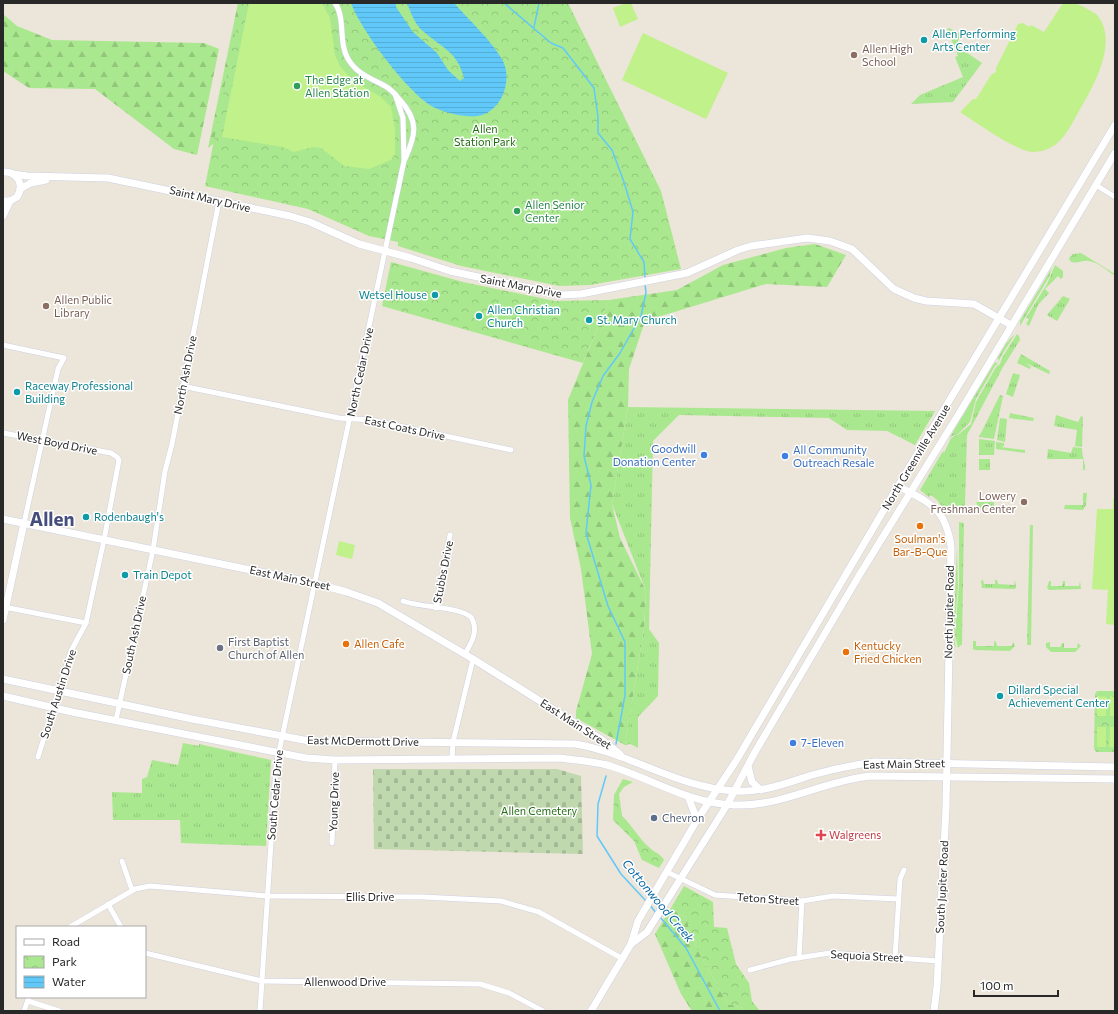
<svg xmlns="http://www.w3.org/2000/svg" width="1118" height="1014" viewBox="0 0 1118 1014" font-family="Commissioner,sans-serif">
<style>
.grass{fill:url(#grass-tufts)}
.forest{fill:url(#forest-firs)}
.cemetery{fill:url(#cemetery-stones)}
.park{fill:url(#park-crowns)}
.pitch{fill:#c0f18a}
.water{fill:url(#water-rules)}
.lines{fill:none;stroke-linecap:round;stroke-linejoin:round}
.stream{stroke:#61c9f9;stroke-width:1.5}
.street-casing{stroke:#ced1e3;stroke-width:6}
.secondary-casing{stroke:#ced1e3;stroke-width:8}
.street{stroke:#fff;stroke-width:5}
.secondary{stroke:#fff;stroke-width:7}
.culture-dot{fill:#0f9aa8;stroke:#fff;stroke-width:1.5}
.education-dot{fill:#8d6e63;stroke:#fff;stroke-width:1.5}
.leisure-dot{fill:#2e9e5b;stroke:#fff;stroke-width:1.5}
.shop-dot{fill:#3f7fe0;stroke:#fff;stroke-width:1.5}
.food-dot{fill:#e8710a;stroke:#fff;stroke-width:1.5}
.worship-dot{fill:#6b7280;stroke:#fff;stroke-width:1.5}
.service-dot{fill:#5c6f8a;stroke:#fff;stroke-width:1.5}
.health-dot{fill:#e0444e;stroke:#fff;stroke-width:1.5}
.labels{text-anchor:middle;stroke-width:3;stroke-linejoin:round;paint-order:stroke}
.culture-label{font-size:11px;fill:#0d838f;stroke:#fff;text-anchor:start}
.education-label{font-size:11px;fill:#785e54;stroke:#fff;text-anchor:start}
.leisure-label{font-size:11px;fill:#27864d;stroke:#fff;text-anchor:start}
.park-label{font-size:11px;fill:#216b13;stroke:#fff}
.street-label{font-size:11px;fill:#282828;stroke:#fff}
.shop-label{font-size:11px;fill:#366cbe;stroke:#fff;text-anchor:start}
.food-label{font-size:11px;fill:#c56008;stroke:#fff;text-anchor:start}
.worship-label{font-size:11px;fill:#5b616d;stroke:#fff;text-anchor:start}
.service-label{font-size:11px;fill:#4e5e75;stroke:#fff;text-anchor:start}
.health-label{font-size:11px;fill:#be3a42;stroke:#fff;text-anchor:start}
.water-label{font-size:12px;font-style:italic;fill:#0264a3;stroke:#fff}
.town-label{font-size:19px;font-weight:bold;fill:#454d7d;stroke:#fff}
</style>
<defs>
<pattern id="grass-tufts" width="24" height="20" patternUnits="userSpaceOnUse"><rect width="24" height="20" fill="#aae88f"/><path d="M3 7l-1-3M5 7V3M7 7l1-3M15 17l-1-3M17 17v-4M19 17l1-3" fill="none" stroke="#92c77b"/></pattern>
<pattern id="forest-firs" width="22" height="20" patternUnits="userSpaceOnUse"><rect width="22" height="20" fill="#aae88f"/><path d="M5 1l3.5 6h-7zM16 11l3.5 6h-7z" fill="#92c77b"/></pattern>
<pattern id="cemetery-stones" width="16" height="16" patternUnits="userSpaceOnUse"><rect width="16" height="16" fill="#c0d8ae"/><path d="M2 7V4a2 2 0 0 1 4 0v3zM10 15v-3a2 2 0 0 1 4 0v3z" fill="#a5b996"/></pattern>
<pattern id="park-crowns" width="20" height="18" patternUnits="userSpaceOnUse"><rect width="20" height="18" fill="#aae88f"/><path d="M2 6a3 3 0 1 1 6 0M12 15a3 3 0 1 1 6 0" fill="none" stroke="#92c77b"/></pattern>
<pattern id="water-rules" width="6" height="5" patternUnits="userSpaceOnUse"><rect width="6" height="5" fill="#61c9f9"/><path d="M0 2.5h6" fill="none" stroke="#54add5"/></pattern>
</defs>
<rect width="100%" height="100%" fill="#ece5d9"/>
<g class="grass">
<path d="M949,28L961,34L958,41L960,48L982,63L953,102L911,104L920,95L963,77L955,57L958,56L947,29Z"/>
<path d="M1081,253L1115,274V276C1108,271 1097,262 1089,261C1081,260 1077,265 1070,261L1069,258L1073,254Z"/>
<path d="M1055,265L1063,271V277L1061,279L1058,276L1045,289L1049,293L1038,305L1029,326L1026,324L1029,319L1026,318L1047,284Z"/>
<path d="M1052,268L1049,277L1020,326V321Z"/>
<path d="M1063,296L1070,299L1057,321L1047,315Z"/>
<path d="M1015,334L1000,358L999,363L995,366L976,399L970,422L958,434L950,437L995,362L998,364L1000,360L997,359L1007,342H1009L1008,341Z"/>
<path d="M1017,334L1019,336L1020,340L1003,367L967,435L965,505L963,508L954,511L952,508L945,512L938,501L931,495L929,497L920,490L943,451L944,453L951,438L959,434L971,424L976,402L996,367L1000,364L1002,358Z"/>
<path d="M1021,354L1050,371L1049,374L1026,363L1031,367L1030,369L1017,363Z"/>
<path d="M1013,373L1020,375L1013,397L1006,394Z"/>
<path d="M1000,395L1003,396L994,439L979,437Z"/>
<path d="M628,407L935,411L915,445L887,431L847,430L829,418L679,415L653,441L649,629L659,643L658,696L638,717V748L631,744L625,745L644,628L646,591L612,504Z"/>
<path d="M1010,413L1034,418L1033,421L1009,418Z"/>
<path d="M1056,415L1078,422L1081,416L1083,417L1082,447L1075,446L1077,430L1054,426Z"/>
<path d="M1000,418L1007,419L1005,442L997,440Z"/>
<path d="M979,439L995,441L994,455H979Z"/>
<path d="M996,442L1004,443V446L1001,447L1025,450V453L996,449Z"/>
<path d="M1073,447L1082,448C1082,456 1085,462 1085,470H1083V459H1047L1048,449L1071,453Z"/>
<rect x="979" y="459" width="11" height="11"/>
<path d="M1083,493H1087L1086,505L1083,510L1064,509L1065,505H1083Z"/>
<path d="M976,502H994V506H1016V508H979Z"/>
<path d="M959,522L964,523L962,644L958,648L955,635L959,584Z"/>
<path d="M1030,525H1033L1031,645H1027Z"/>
<path d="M957,549L958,585L954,637L956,648L953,643Z"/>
<path d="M983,580L984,584H995V580H997L998,584L1014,585L1015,580L1016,588L1014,589L982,588L981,581Z"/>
<path d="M1049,581H1051V586H1062L1063,581H1065V586H1079L1080,581L1081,589L1049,590L1047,588Z"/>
<path d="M973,641H976V646H994V641L996,642L997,646H1012L1013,642L1015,646L1010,651L975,650L973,649Z"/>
<path d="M1050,642V647H1061L1062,643H1064V648H1077L1078,643L1081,646L1075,652H1051L1046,647V643Z"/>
<path d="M183,743L199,746V744L271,760L266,846L181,843L180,820H113L112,792L142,793V779L147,777L152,760L178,765Z"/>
</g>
<g class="forest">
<path d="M238,3H249L222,137L208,148Z"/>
<path d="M3,14L17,26L52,40L204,43L219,49L197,155L174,149L95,89L29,88L3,71Z"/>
<path d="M815,244L846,255L827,287L766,284L645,321L629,369L628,407L612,504L620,538L646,591L644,628L625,745L576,718V711L592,654L581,569L570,518L568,400L609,300L677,290L723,265L786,248Z"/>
<path d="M672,906L678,914L685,916L697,949L728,1004L743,1008L744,1011H692L681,994L655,934Z"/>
</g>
<path class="cemetery" d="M373,769H557L581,776L583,854L374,849Z"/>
<g class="park">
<path d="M241,3H568L661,191L681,269L590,285L559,286L461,266L398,246V242L369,236L308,209L205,186Z"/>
<path d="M391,262L463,282L555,301L609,300L583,363L382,306Z"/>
<path d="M1097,691H1115V752H1096L1094,748L1095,694Z"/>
<path d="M623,779L633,782L624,787L619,794L622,816C632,825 639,839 650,848C655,853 660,853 664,860L659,868L642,860L634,841L613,820L614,795Z"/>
<path d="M684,886L713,902L714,927L727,928L736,964L749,983L752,1001L760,1011H744L743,1008L728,1004L697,949L685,916L678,914L672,906Z"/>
</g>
<g class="pitch">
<path d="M249,3H322L330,18L335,55L340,66L353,81L381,97L391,107L395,129V154L391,160L369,169L344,166L321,148L313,147L294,152L282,147L222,137Z"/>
<path d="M626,3H631L638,19L620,27L613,8Z"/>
<path d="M1063,3C1080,3 1082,6 1096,14C1118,37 1098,79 1083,104C1075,117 1068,135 1056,144C1050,149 1041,152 1033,152C1015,151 978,123 961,113V111L973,99H976L991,75L996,72V68L1018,24L1023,23L1029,27L1031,25L1044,32Z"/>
<path d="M643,33L728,73L706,119L622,80Z"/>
<path d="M1115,497V625L1106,624L1108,590L1092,589L1097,509H1113V499Z"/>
<path d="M339,541L355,545L352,559L336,555Z"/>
<path d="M1097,696L1107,697L1106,716H1097Z"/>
<path d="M1110,696L1115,697V717L1110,716Z"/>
<rect x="1097" y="727" width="9" height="20"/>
<path d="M1110,727H1115V747H1109Z"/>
</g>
<path class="water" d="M351,3H396V7L413,32L437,53L448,70L460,81L464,78C457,51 442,48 424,32C415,25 411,13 407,3H454C469,20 492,41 503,61C513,81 501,113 477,116C466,118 440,112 430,105C407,91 360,29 351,3Z"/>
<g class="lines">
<g class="stream">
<path d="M504,3L551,43L563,48L594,88L598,117V133L612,150L624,182L633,212L630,239L644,262L645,278"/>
<path d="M534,27L539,3"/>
<path d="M616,744L625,695V642L608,606L586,533L591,485L584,456L586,426L592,402L603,376L620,353L641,316L646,293L645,284"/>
<path d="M606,776L598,804L597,836L621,874L646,901"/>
<path d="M650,905L656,913"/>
<path d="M660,917L686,948L720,1011"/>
</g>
<g class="street-casing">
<g id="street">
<path d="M335,3C346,19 338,42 348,59C357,74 370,78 385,86C391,89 396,95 400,100C419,121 416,135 405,159"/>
<path d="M1096,185L1115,197"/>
<path d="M3,345L64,358L58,369L52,396L24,523"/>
<path d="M182,386L339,418L371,420L511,450"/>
<path d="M3,433L111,453L117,457L119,460L104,540L86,623L71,651L38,757"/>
<path d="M403,601C422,608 457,606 471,617C479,630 472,642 465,654"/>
<path d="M4,607L86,623"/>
<path d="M436,608L450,535"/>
<path d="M116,720L153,550L165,471L172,444L219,201"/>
<path d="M452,758L453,742L473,659"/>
<path d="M332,843L335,760"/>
<path d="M122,861L132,890"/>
<path d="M667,872L715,895L802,901L833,896L898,899"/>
<path d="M108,904L121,927"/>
<path d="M70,927L135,889L150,886L267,896L423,897L501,901L539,912L623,959"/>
<path d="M145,953L262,981L480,984L509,993L543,1011"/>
<path d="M895,957L900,879L904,870"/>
<path d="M799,958L802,901"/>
<path d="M750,970L791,959L830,953L938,961"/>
<path d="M28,1001L59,1011"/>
<path d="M24,1011L29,997"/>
<path d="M260,1011L276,766L404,161L403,118L395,94"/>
</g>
</g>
<g class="secondary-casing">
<g id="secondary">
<path d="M3,172C17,171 25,185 17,197L10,201H3"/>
<path d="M13,174L27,176L108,178L290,216L310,222L359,244L411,258L450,271L562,295L581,294L687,273L738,250L751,246L807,238L830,241L852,249L894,289L914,298L926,301L974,304L1011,325"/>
<path d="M20,189L31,183L46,180"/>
<path d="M3,216L10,201"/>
<path d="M898,486C930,503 946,508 951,547L946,807L937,987L934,1011"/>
<path d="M3,519L314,583L347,592L378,603L473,659L602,740L620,754"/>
<path d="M3,620L24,523"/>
<path d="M3,679L192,719L309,741L575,744C630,753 678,788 735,791C762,793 787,783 812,775C833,769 853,765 875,762L1115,767"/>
<path d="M3,696L72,712L306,758L335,760L559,758C575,760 592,761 607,765C649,777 689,804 734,805C781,807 823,781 870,776L1115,779"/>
<path d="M748,766L752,782L761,790"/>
<path d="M688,796L697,820"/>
<path d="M631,944L647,932L727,805L755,752L860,574L960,412L1115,153"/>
<path d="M591,1011L631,944L638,921L649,902L697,820L736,761L898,486L1115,125"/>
</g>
</g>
<use href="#street" class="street"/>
<use href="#secondary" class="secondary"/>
</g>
<g class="culture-dot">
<circle cx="924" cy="40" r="4"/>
<circle cx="435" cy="295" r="4"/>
<circle cx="479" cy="316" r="4"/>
<circle cx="589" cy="320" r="4"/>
<circle cx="17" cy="392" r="4"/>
<circle cx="86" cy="517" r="4"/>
<circle cx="125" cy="575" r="4"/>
<circle cx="1000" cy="696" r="4"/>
</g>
<g class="education-dot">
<circle cx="854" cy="55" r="4"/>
<circle cx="46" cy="306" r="4"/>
<circle cx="1024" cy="502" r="4"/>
</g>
<g class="leisure-dot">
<circle cx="297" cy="86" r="4"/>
<circle cx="517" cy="211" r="4"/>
</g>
<g class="shop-dot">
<circle cx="704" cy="455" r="4"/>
<circle cx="785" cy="456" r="4"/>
<circle cx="793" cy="743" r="4"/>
</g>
<g class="food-dot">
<circle cx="920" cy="526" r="4"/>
<circle cx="346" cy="644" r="4"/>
<circle cx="846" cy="652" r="4"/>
</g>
<circle class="worship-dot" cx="220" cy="648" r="4"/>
<circle class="service-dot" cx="654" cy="818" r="4"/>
<path class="health-dot" d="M819 829h4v4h4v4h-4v4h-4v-4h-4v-4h4z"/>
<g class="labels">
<g class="culture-label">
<text x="932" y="38">Allen Performing<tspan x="932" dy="13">Arts Center</tspan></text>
<text x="427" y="299" text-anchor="end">Wetsel House</text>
<text x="487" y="314">Allen Christian<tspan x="487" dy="13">Church</tspan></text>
<text x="597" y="324">St. Mary Church</text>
<text x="25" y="390">Raceway Professional<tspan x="25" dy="13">Building</tspan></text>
<text x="94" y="521">Rodenbaugh's</text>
<text x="133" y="579">Train Depot</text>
<text x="1008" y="694">Dillard Special<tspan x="1008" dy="13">Achievement Center</tspan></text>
</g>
<g class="education-label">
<text x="862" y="53">Allen High<tspan x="862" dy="13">School</tspan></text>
<text x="54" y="304">Allen Public<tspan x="54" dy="13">Library</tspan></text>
<text x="1016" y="500" text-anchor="end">Lowery<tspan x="1016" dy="13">Freshman Center</tspan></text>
</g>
<g class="leisure-label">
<text x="305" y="84">The Edge at<tspan x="305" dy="13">Allen Station</tspan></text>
<text x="525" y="209">Allen Senior<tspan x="525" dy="13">Center</tspan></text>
</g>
<g class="park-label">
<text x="485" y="133">Allen<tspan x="485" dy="13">Station Park</tspan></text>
<text x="539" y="815">Allen Cemetery</text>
</g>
<g class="street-label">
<text transform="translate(210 199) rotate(13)" y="4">Saint Mary Drive</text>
<text transform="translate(521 286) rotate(11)" y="4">Saint Mary Drive</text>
<text transform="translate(360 372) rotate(-78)" y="4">North Cedar Drive</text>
<text transform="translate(185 375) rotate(-79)" y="4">North Ash Drive</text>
<text transform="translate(405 428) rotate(12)" y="4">East Coats Drive</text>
<text transform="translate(57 443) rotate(11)" y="4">West Boyd Drive</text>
<text transform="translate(916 457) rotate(-59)" y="4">North Greenville Avenue</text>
<text transform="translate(443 572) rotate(-79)" y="4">Stubbs Drive</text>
<text transform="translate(290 578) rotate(12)" y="4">East Main Street</text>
<text transform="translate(949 612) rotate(-89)" y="4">North Jupiter Road</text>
<text transform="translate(134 635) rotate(-78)" y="4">South Ash Drive</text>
<text transform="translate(58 694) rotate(-72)" y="4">South Austin Drive</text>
<text transform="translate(576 724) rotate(33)" y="4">East Main Street</text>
<text transform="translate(363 741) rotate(1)" y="4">East McDermott Drive</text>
<text transform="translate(904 764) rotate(-1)" y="4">East Main Street</text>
<text transform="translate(275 795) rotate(-85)" y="4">South Cedar Drive</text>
<text transform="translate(334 802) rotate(-88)" y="4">Young Drive</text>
<text transform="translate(942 887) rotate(-87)" y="4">South Jupiter Road</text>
<text x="370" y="901">Ellis Drive</text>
<text transform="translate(768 899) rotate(4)" y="4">Teton Street</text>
<text transform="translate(867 956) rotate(3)" y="4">Sequoia Street</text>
<text x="345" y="986">Allenwood Drive</text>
</g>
<g class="shop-label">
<text x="696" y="453" text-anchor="end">Goodwill<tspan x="696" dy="13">Donation Center</tspan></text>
<text x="793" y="454">All Community<tspan x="793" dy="13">Outreach Resale</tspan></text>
<text x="801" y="747">7-Eleven</text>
</g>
<g class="food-label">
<text x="920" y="543" text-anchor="middle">Soulman's<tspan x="920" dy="13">Bar-B-Que</tspan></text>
<text x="354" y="648">Allen Cafe</text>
<text x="854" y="650">Kentucky<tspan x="854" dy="13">Fried Chicken</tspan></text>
</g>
<g class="worship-label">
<text x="228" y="646">First Baptist<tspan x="228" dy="13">Church of Allen</tspan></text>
</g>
<g class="service-label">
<text x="662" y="822">Chevron</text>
</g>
<g class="health-label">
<text x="829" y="839">Walgreens</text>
</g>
<g class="water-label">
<text transform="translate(658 901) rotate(50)" y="4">Cottonwood Creek</text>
</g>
<g class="town-label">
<text x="52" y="526">Allen</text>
</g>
</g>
<rect width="1118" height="1014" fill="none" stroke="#282828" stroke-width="8"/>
<rect x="16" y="926" width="130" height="72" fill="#ffffff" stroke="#a9a9a9"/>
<rect x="24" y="939" width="20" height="6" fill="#ffffff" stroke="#a9a9a9"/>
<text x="52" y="946" font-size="12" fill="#282828">Road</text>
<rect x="24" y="956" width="20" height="12" fill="url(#park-crowns)" stroke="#a9a9a9"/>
<text x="52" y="966" font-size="12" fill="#282828">Park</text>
<rect x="24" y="976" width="20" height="12" fill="url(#water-rules)" stroke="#a9a9a9"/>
<text x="52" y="986" font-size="12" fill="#282828">Water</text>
<path d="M974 990v6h84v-6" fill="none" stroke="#282828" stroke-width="2"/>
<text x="980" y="990" font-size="12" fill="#282828" stroke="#ffffff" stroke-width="3" paint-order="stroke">100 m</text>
</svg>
